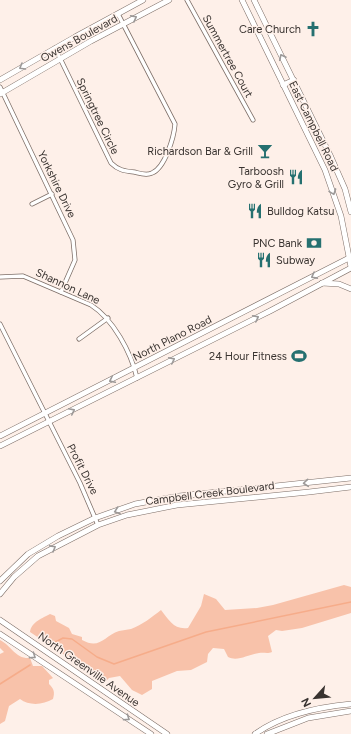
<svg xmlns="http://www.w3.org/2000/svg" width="351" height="734" viewBox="0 0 351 734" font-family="Figtree,sans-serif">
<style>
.green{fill:#f8c2aa}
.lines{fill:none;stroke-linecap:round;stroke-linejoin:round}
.stream{stroke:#f6ac8a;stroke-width:1.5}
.street-casing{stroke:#7d6e67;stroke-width:5}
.secondary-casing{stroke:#7d6e67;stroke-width:6}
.street{stroke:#fff;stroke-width:3.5}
.secondary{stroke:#fff;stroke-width:5}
.oneway{stroke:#9c9998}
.labels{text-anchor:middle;stroke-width:3;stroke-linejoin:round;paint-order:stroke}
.poi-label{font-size:11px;fill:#393330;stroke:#fef0e9;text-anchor:end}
.street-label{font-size:11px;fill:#393330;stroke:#fef0e9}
</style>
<rect width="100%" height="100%" fill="#fef0e9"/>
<g class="green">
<path d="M344,585L351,587V613L302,628L282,631L276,630L268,636L272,652C267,654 264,652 259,653C249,654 238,662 228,657L224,649L213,648L208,654L207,662L191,670L177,671L152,681V689L142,695L132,690L120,676L109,678L105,682L30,632C31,622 43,618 50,614L55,616L56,621L69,628L72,634L82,637V640C100,650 104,636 119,631C123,630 127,630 131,629C142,625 152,617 161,610C169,620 174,630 188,628L201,606L204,594L216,599L225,610L257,608L273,605Z"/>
<path d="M0,640C12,646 15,659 30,658L33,666H42L53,678L49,680V684C54,689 55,692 53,699C43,705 29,706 20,699L9,706L5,721L0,724V654L4,652L0,648Z"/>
</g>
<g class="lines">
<g class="stream">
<path d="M50,645L63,638L72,639L97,657L114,664L206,632L351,602"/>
<path d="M0,684L30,665"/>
</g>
<g class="street-casing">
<g id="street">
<path d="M187,0L253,120"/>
<path d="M55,48L111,163C118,170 124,171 134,172C139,173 146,176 152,173C165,168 174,137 175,124L118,14"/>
<path d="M0,87L73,240L75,260L61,292"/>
<path d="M32,204L52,194"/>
<path d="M0,277L23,276L91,305C113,319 131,352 137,378"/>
<path d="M0,324L80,483L98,525"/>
<path d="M79,339L108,318"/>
</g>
</g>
<g class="secondary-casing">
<g id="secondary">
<path d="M242,0L325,170L341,216L351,267"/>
<path d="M254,0L330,155L345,189L351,212"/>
<path d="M0,80L75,37L143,0"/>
<path d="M283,85L294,80"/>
<path d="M0,94L91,41L169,0"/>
<path d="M322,283L339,284L351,289"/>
<path d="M0,436L351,257"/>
<path d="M0,446L270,311L351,268"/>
<path d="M0,581L28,554L58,536L95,518L135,504L179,496L351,478"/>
<path d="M0,594L14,577L38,556L98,525L127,515L177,505L309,492L351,487"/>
<path d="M0,620L167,734"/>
<path d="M0,634L151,734"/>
<path d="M255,734C283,714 318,707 351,704"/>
<path d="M267,734L308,718L351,711"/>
</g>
</g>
<use href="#street" class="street"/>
<use href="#secondary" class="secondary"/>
</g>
<defs><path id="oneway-chevron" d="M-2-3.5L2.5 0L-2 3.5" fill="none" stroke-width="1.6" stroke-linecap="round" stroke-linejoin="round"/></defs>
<g class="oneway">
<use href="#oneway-chevron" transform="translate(134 18) rotate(-28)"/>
<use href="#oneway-chevron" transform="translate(282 57) rotate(-116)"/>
<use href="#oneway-chevron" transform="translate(22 67) rotate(150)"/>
<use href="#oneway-chevron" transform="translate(333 192) rotate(70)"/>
<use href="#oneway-chevron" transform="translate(314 276) rotate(152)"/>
<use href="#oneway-chevron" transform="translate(256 318) rotate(-27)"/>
<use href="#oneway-chevron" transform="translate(172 360) rotate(-27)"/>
<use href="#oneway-chevron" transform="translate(112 380) rotate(154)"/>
<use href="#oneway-chevron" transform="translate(72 411) rotate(-27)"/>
<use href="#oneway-chevron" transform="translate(306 483) rotate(175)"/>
<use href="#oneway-chevron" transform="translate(117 511) rotate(161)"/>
<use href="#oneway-chevron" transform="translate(53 548) rotate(-29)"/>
<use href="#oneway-chevron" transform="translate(33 656) rotate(34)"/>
<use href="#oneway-chevron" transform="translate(127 718) rotate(34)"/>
</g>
<defs>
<g id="church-bare" transform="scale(1.2)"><path d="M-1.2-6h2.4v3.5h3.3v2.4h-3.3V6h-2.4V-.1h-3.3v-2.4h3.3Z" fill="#257070" stroke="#fef0e9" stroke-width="2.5" paint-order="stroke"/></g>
<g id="bar-bare" transform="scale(1.2)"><path d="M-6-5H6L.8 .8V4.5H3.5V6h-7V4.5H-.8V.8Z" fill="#257070" stroke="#fef0e9" stroke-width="2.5" paint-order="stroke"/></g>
<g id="restaurant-bare" transform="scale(1.2)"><path d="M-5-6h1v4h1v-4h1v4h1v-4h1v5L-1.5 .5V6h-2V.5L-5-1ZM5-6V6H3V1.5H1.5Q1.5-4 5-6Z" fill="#257070" stroke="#fef0e9" stroke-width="2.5" paint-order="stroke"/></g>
<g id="bank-bare" transform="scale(1.2)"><path d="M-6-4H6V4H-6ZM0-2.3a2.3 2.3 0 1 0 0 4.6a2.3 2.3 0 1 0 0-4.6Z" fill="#257070" stroke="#fef0e9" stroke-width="2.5" paint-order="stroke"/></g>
<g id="stadium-bare" transform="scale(1.2)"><path d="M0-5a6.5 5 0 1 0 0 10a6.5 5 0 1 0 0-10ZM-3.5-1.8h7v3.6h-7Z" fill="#257070" stroke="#fef0e9" stroke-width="2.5" paint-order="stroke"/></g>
</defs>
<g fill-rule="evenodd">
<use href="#church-bare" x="313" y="29"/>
<use href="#bar-bare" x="265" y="151"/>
<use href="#restaurant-bare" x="296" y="177"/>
<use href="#restaurant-bare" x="255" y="211"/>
<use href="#bank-bare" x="314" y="243"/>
<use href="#restaurant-bare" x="264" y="260"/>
<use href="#stadium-bare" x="299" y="356"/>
</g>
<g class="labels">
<g class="poi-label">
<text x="301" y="33">Care Church</text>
<text x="253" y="155">Richardson Bar &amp; Grill</text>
<text x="284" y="175">Tarboosh<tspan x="284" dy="13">Gyro &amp; Grill</tspan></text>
<text x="267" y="215" text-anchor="start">Bulldog Katsu</text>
<text x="302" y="247">PNC Bank</text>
<text x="276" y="264" text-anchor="start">Subway</text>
<text x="287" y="360">24 Hour Fitness</text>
</g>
<g class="street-label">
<text transform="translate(79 38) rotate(-29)" y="4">Owens Boulevard</text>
<text transform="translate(228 56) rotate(61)" y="4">Summertree Court</text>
<text transform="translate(98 116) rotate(64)" y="4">Springtree Circle</text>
<text transform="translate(314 126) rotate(64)" y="4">East Campbell Road</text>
<text transform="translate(57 184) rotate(64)" y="4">Yorkshire Drive</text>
<text transform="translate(68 286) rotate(25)" y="4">Shannon Lane</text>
<text transform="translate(172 338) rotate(-27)" y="4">North Plano Road</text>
<text transform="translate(83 469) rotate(63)" y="4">Profit Drive</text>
<text transform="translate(210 493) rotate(-7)" y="4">Campbell Creek Boulevard</text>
<text transform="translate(89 669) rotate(35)" y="4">North Greenville Avenue</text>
</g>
</g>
<g transform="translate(315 698) rotate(243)" stroke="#fef0e9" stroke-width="3" paint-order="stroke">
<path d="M0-3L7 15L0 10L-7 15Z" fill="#393330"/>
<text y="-6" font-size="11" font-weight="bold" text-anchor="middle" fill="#393330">N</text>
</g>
</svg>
